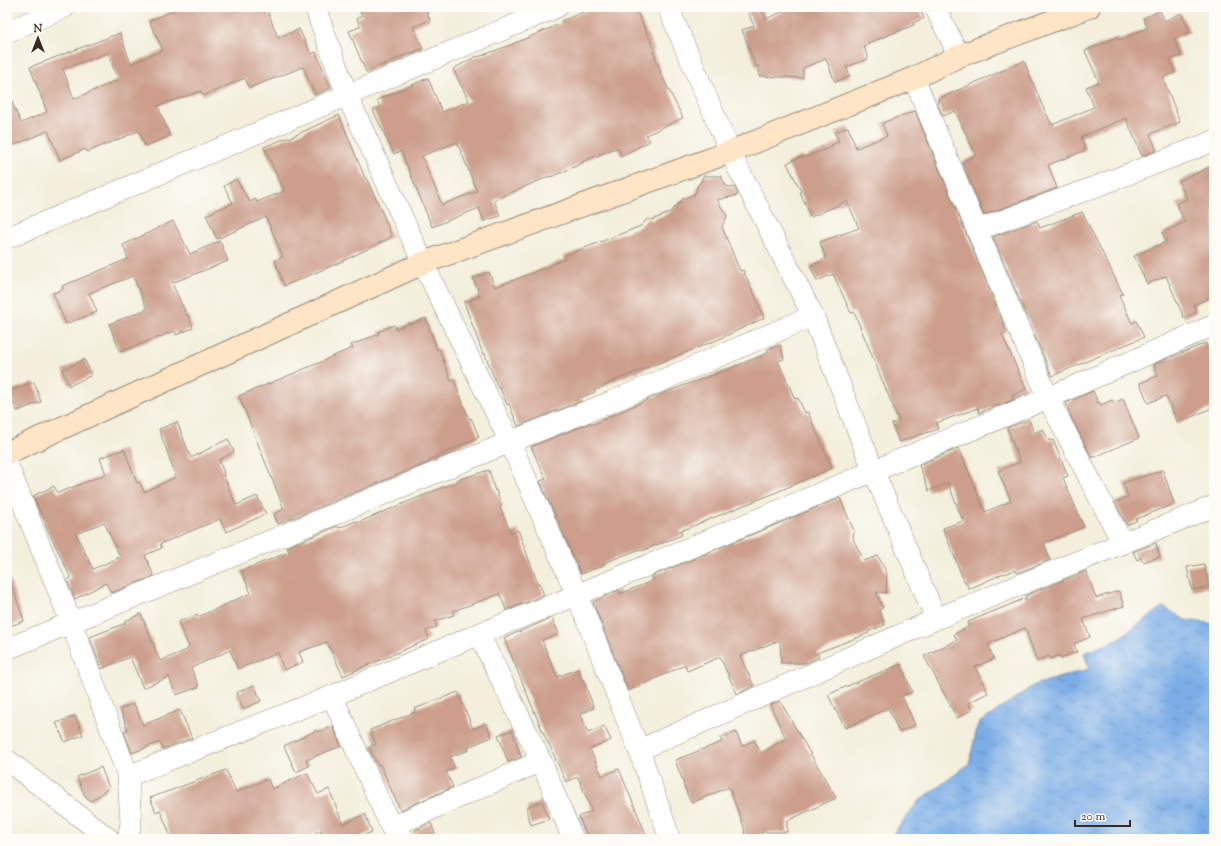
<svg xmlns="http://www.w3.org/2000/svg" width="1221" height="846" viewBox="0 0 1221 846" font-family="'Sorts Mill Goudy',serif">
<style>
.water{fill:url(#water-ripples);stroke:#5b6c82}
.building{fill:#cc9e8b;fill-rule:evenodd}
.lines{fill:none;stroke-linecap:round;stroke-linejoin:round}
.street-casing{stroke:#978c7d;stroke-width:22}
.secondary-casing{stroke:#978c7d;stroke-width:24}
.street{stroke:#fff;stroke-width:21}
.secondary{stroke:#fde5c5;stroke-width:22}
</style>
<defs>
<pattern id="water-ripples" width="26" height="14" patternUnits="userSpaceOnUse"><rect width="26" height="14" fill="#7bade7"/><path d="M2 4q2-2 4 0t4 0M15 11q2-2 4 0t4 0" fill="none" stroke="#668dbb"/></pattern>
</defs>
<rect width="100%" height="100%" fill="#fdfcf7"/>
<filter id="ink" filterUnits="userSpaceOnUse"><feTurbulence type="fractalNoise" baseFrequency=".025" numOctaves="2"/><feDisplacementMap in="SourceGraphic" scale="8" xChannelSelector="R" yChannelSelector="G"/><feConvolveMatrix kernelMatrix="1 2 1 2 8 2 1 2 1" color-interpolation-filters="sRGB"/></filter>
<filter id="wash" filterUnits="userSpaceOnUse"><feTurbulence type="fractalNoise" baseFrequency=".012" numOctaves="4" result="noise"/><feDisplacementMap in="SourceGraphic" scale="16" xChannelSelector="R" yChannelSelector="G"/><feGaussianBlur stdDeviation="0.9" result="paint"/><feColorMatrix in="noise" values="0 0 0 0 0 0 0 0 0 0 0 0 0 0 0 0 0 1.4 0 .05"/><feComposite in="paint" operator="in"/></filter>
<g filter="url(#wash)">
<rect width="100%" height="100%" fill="#f3efdc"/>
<path class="water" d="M1163,607L1186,620L1214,624V839H889L918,802L969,764L978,724L1034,685L1089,669L1084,653L1115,641Z"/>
<g id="blocks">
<g class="building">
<path d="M181,7H266L278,38L299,29L311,54L316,52L331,88L315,95L303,67L249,88L245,78L203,96L201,91L158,106L170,136L145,146L139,131L87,152L86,149L60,160L48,131L7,148V91L21,123L47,112L30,67L120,33L131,64L163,50L149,21ZM108,53L118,80L74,99L63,69Z"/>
<path d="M358,7H425L430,20L413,27L423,49L408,54L366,72L349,31L360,27L357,18L362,16Z"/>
<path d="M596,7H635L655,51H653L661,72H660L683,118L646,135L650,141L621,156L618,148L613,149L582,162L583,163L551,177L550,176L494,200L500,216L484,221L479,208L432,227L401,151L394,154L373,110L380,107L377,100L428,78L442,112L469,101L453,69L477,56L478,57L513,44L562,23L561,21ZM457,142L477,191L442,205L422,156Z"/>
<path d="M746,7H761L766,19L793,7H918L924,18L913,23L914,25L868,43L869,44L864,46L868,59L846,67L850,76L835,82L826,59L803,68V78L759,76V66L756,67L742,30L754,26Z"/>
<path d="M1160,11L1165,21L1181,13L1190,32L1174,39L1181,56L1170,60L1175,73L1163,78L1180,122L1150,134L1157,150L1142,156L1126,118L1081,137L1086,150L1048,165L1057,188L984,215L962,162L976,155L955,111L943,116L937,103L939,102L938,99L1024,61L1043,107L1052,125L1094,107L1086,87L1099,82L1085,51L1117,37L1119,40L1147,28L1143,18Z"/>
<path d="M915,111L1007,332L1002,334L1026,389L1012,396L1014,399L998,406V405L979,413L978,408L936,423L938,429L899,442L892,424L899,421L854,312L851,313L833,274L817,281L810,266L826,259L820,242L859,228L847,201L811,217L800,192L801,191L787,163L802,156V158L832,147L831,145L839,142L835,132L848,127L856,148L887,136L882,123Z"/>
<path d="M339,115L365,178H366L380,207L392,237L343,261L284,286L275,260L283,257L266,217L217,239L206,215L233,203L224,186L236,179L250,202L255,199L257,202L284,191L264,147L289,137V138Z"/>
<path d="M1214,165V295L1194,305L1197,312L1184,318L1166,276L1147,284L1134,256L1166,242L1162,233L1185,222L1176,204L1187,199L1179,181Z"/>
<path d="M703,176H721L726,186L735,188L738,195L717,200L727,216L722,227L740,271L743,270L756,298L764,318L717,340L616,380L594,391L595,392L580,398L581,401L518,426L509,404L507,405L500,388H498L485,354H483L464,302L480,296L473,278L489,272L495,287L517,279L565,259L564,256L641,226L647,219L652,220L669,213L684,198L695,194L698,185L702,180Z"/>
<path d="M1082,212L1123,294L1119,295L1132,323L1136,321L1144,337L1052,376L993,237L1037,221L1040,228Z"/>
<path d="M173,221L190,254L220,241L228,261L172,283L187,316L188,315L193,328L176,335L175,331L120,352L109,324L147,309L133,276L89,293L97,312L66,324L53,293L63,289L62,286L128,259L123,245Z"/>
<path d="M426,318L437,350L439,349L451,381L454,380L469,419L471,418L479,437L429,460L430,462L424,464L278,524L274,514L284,509L239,396L326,360V359L353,348L351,345L379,334L378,332L394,325L396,329L410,323L411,324Z"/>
<path d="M1206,343L1214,373V407L1178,423L1166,396L1148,403L1140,383L1158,376L1154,364Z"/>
<path d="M780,345L784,359L778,361L795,399L798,398L805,413L808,412L832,468L770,495L680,531L682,535L641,551L640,549L604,563V565L581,574L540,481L546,479L531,447L590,423L591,425L607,418L658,395L726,370L768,353V349Z"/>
<path d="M84,359L92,375L69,386L62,370Z"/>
<path d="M34,382L41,402L17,411L9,391Z"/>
<path d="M1093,391L1098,403L1099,402L1101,405L1112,400L1114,403L1123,399L1139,438L1092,458L1071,417L1066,403Z"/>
<path d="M1029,420L1034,433L1043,429L1049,441L1053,440L1068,476L1063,478L1084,527L1044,543L1050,560L1017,573L1015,570L1005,574L1004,573L969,589L965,581H964L943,528L963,521L948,483L929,491L919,465L959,448L985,512L1011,501L998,471L1020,462L1007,428Z"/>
<path d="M177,422L191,458L228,439L234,452L219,460L224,473L223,474L236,505L257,496L266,514L226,532L220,519L160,544L162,548L145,555L154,576L111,593L106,583L75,599L67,580L71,578L45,524H46L33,496L54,486L58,493L106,474L100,458L124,449L137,483L139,482L144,492L176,477L159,429ZM104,522L120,557L93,569L76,534Z"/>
<path d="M489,470L495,491L496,490L502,506L500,507L511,533L518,530L538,584L539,583L544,595L506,610L500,594L453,611L454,615L435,621L437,627L426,631L429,639L343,676L327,642L299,652L303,662L284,670L278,653L238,669L230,650L191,668L199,687L176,695L169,677L143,688L130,657L101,669L90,637L126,623L125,621L141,614L160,661L187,650V649L189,647L178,622L197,614L198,617L251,593L241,571L289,552L287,547L338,526L339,528L356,521L357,523L458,481L457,480Z"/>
<path d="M1163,470L1174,504L1136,519V521L1127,525L1115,502L1128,497L1123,483Z"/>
<path d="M840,498L854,531L853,539L864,561L878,556L887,574L886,593L876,592L883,608L879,610L885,625L869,631V633L817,653L819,657L806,663H781L780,640L740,656L754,686L737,694L720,657L687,671L685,665L628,691L593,602L619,590L620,594L654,580L652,576Z"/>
<path d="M1156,543L1160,557L1143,562L1141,558L1137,560L1133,552Z"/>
<path d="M1204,564L1209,587L1192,590L1187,567Z"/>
<path d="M1086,571L1096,598L1119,591L1124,606L1083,619L1090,637L1074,644L1077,652L1061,658L1060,655L1050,659L1049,656L1037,661L1025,628L988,644L994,659L975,667L988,693L968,703L972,710L957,718L924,656L957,640L954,634L968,627V622L1026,598L1025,596Z"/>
<path d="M9,577L24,621L7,627V578Z"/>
<path d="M552,618L559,634L542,640L557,677L578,669L582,680L583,679L594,708L580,714L588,733L604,726L611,740L590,749L602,776L619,769L648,839H588L579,817L592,811L578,777L566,782L548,742H547L504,638Z"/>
<path d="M901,664L912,692L902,696L915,725L899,732L888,708L845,728L828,695L845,687Z"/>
<path d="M254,685L261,701L243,709L236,693Z"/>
<path d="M458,692L473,729L486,723L492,737L468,747L469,750L450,757L455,768L446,772L453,787L400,810L380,764L378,765L369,747L376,744L370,730L415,712L414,709Z"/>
<path d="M780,701L836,798L787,821V832H761L762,839H745L744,827L729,787L691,803L683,784H684L675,760L722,742L720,738L736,732L742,746L754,740L761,753L786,739L770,705Z"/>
<path d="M134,704L143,725L180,710L192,738L163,749L160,742L132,753L124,731L128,730L120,709Z"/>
<path d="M75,716L83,735L65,742L56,723Z"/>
<path d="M333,727L341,746L306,760L309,766L296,772L284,746L317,730L318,732Z"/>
<path d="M512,730L521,757L508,762L498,735Z"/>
<path d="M101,767L109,788L91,801L85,796L77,777Z"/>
<path d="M226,770L236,792L268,779L272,789L307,773L318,794L329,789L343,824L365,814L372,832L355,839H310L322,834L321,830L303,839H172L160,810L156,812L150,798Z"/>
<path d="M542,801L549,819L531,825L527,813V807Z"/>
<path d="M431,823L437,839H418L415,830Z"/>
</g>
</g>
</g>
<g filter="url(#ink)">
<use href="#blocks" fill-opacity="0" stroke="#978c7d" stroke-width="1"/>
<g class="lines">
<g class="street-casing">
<g id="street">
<path d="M315,7L347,95L423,263L510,442L577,595L639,750L670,839"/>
<path d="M668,7L730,152L813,316L874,472L936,619"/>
<path d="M935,7L959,56"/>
<path d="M7,32L65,7"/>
<path d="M914,78L977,230L1048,398L1122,542"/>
<path d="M977,230L1100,185L1214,141"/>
<path d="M7,238L557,7"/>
<path d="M7,464L71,622L128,776L131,822L128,839"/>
<path d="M479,634L541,761L573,839"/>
<path d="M7,649L510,442L611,402L813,316"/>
<path d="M332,696L391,827L404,839"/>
<path d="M639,750L936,619L1214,506"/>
<path d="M7,760L109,839"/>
<path d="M128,776L332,696L479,634L577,595L1048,398L1214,325"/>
<path d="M391,827L541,761"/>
</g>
</g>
<g class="secondary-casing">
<path id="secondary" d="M7,453L423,263L730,152L914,78L959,56L1089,7"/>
</g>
<use href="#street" class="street"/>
<use href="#secondary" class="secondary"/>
</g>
</g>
<rect width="1221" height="846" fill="none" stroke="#fdfcf7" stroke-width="24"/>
<g transform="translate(38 38)" stroke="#fdfcf7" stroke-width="3" paint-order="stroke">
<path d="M0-3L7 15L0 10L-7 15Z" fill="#3b2a1e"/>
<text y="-6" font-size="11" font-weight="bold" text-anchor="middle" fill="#3b2a1e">N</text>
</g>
<path d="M1075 820v6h55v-6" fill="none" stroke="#3b2a1e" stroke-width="2"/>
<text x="1081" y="820" font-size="12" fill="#3b2a1e" stroke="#fdfcf7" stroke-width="3" paint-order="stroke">20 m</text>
</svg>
